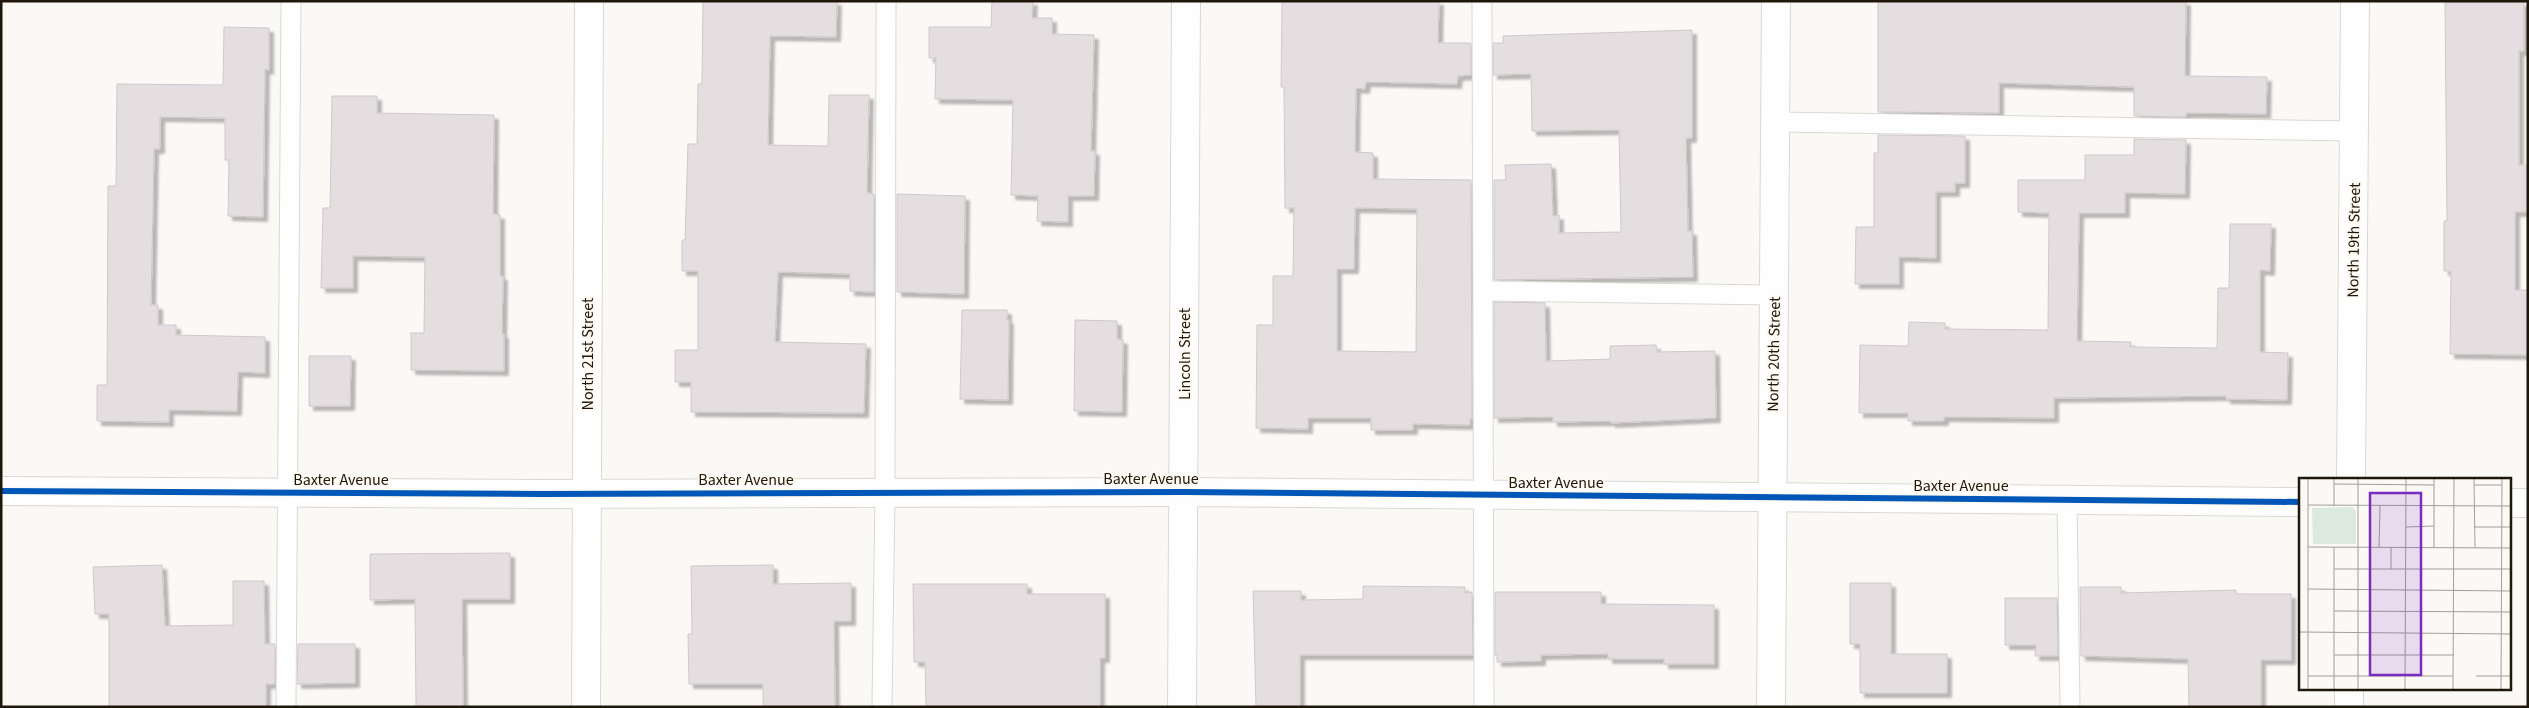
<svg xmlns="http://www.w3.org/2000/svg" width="2529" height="708" viewBox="0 0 2529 708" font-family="'Source Sans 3',sans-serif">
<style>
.building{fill:#e4dee1;stroke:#cec8cd;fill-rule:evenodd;filter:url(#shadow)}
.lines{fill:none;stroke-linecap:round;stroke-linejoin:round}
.service-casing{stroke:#dcd7d0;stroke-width:21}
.minor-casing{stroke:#dcd7d0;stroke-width:30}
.tertiary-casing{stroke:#dcd7d0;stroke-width:30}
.service{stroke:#fefefe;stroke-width:19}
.minor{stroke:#fefefe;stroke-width:28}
.tertiary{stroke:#fefefe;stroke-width:28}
.cycleway-casing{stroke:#fefaf3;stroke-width:9}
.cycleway{stroke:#0057b8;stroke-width:6}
.labels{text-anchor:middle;stroke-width:4;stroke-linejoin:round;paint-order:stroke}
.street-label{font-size:16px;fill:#1e170a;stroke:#fefaf3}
.inset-road{fill:none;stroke:#a39f98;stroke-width:1}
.view{fill:#7b2cbf;fill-opacity:0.15;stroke:#7b2cbf;stroke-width:2.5}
.inset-edge{fill:none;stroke:#1e170a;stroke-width:2.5}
</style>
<defs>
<filter id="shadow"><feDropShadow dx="4.5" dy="4.5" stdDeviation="1" flood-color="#0004"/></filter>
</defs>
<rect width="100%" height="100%" fill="#fbf9f6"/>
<g class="building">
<path d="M703,1H837L836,37L770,36L768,145L828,146L829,95H869L867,193L874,194V292L850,291V274L778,272L775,342L866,344L864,413L691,412V382H675V350H698V271H682V240H685L688,144H697L698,84H702Z"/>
<path d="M992,1H1033L1032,18H1052V34L1094,35L1091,151H1095L1094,196H1068V222L1037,221L1038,196L1011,195L1013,100L935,99L936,58H929V27H991Z"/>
<path d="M1282,1H1439L1438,43H1471V75L1458,76L1457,84L1366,82L1365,89L1356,88L1355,152L1373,153V179L1471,180L1472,419H1470V425L1413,424V430H1371V418H1308V429L1256,428L1257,325H1273V276H1293L1294,208H1285L1284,87H1281ZM1355,208L1417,209L1416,352L1337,351V269H1354Z"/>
<path d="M1878,1H2186L2185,76L2267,77L2266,114L2186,113V117L2134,116V87L1999,83V113L1878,112Z"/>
<path d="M2445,2H2524V51H2519V165H2528V212H2515V290H2528V355L2450,354L2451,271H2444V221H2447Z"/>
<path d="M224,27L269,28V70L265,69L263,217L228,216L229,160H225V118L160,117V149H154L151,305H158V325H176V335L265,337V373L238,372L237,411L169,410V422L97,421V385H107L108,186H116L117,84L223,85Z"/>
<path d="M1692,30V138H1686L1688,231H1692L1693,277L1494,280V180H1506L1505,165L1551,164L1553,216L1559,215V233L1621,232L1619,130L1532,131L1531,74L1493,75V43H1503V36Z"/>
<path d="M332,96H377V113L494,115L493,214L500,215V276H503L502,334H504V371L411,370V333H424L425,257L353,256V288H321L323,208H330Z"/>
<path d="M1878,135L1965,136V183H1955V192H1936V258L1899,257V284H1855L1856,227H1874V153H1878Z"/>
<path d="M2134,139L2186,140L2185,194L2125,193V213H2079L2077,341L2131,342L2130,347L2217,348L2218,288H2229L2230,224H2271L2270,271L2260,270V352L2288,353L2287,400L2226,399V396L2054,398V418L1944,417V421H1908V413H1859L1860,345L1908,346L1909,322L1945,323V329L2048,330L2049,213L2018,212V180H2085V155H2134Z"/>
<path d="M897,194L965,196L964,294L897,292Z"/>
<path d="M1494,302L1545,303L1546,361L1610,359V346L1656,345L1657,352L1715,351L1716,418L1611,423V421L1553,422V417L1494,418Z"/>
<path d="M962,310H1007V320H1009L1008,400L960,399Z"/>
<path d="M1075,320L1117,321V339L1123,340L1122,412L1074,411Z"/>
<path d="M309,356H351L350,406H309Z"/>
<path d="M510,553V599H462L463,707H416L415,599L370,600V554Z"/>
<path d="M162,565L165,626L233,625V581H264L265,644H275V684H266V707H109V614H95L93,567Z"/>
<path d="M773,565V584L851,583V621H834L835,707H763V684H689L688,634H692L691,566Z"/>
<path d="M1850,583H1891V654H1947V693H1860V644H1850Z"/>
<path d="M913,584H1027V594H1105V658H1100V707H926L925,662H914Z"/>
<path d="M1363,586L1465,587V593L1472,592L1473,655H1300V707H1256L1253,591H1301V600L1363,599Z"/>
<path d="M2080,587H2121V593L2236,590V594H2291V660H2261V707H2189L2188,659L2081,656Z"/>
<path d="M1495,592H1601V604L1714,605V664H1664V659H1608V654L1541,655V661L1497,662V655H1495Z"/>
<path d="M2005,598H2057L2058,656H2035L2036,645H2005Z"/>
<path d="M298,644H355V683L297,684Z"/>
</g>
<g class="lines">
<g class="service-casing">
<g id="service">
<path d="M1482,1L1484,707"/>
<path d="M1775,122L2354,131"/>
<path d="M1484,291L1773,295"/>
<path d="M2067,500L2070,707"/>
<path d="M286,707L291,1"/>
<path d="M882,707L885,493L886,1"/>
</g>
</g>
<g class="minor-casing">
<g id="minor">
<path d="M2351,479L2355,1"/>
<path d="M1,491L541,494L1184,492L2300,502"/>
<path d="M2510,503H2528"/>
<path d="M1182,707L1186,1"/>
<path d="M1771,707L1776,1"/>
<path d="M2349,707V689"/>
</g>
</g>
<g class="tertiary-casing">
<path id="tertiary" d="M586,707L589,1"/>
</g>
<use href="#service" class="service"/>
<use href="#minor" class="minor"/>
<use href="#tertiary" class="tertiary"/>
<g class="cycleway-casing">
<path id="cycleway" d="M1,491L541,494L1184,492L2300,502"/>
</g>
<use href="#cycleway" class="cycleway"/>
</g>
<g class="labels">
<g class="street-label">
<text transform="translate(2353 240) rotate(-89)" y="6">North 19th Street</text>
<text transform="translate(587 354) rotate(-90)" y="6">North 21st Street</text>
<text transform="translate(1184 354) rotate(-90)" y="6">Lincoln Street</text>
<text transform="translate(1773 354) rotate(-89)" y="6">North 20th Street</text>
<text x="1151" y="484">Baxter Avenue</text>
<text x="341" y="485">Baxter Avenue</text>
<text x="746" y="485">Baxter Avenue</text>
<text x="1556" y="488">Baxter Avenue</text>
<text x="1961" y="491">Baxter Avenue</text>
</g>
</g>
<g transform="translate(2299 478)">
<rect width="212" height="212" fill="#fbf9f6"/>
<path d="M53,29L57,33V66H14L13,30Z" fill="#dceadd"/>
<path class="inset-road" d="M175,0L176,70M35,6L135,7M175,7H203M9,27L213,28M35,28V0M107,49L135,48M175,49H213M9,69L213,70M80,70L81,28M135,70V0M35,91H213M92,91V70M9,111L213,113M35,133L213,134M0,154L213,156M35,177H155M9,198H154M177,198H213M9,212V0M35,212V69M59,212V0M106,212L107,0M154,212L155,0M202,212L203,0"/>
<path class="view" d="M71,15H122V197H71Z"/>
<rect width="212" height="212" class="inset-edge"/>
</g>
<rect width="2529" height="708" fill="none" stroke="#1e170a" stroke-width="5"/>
</svg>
